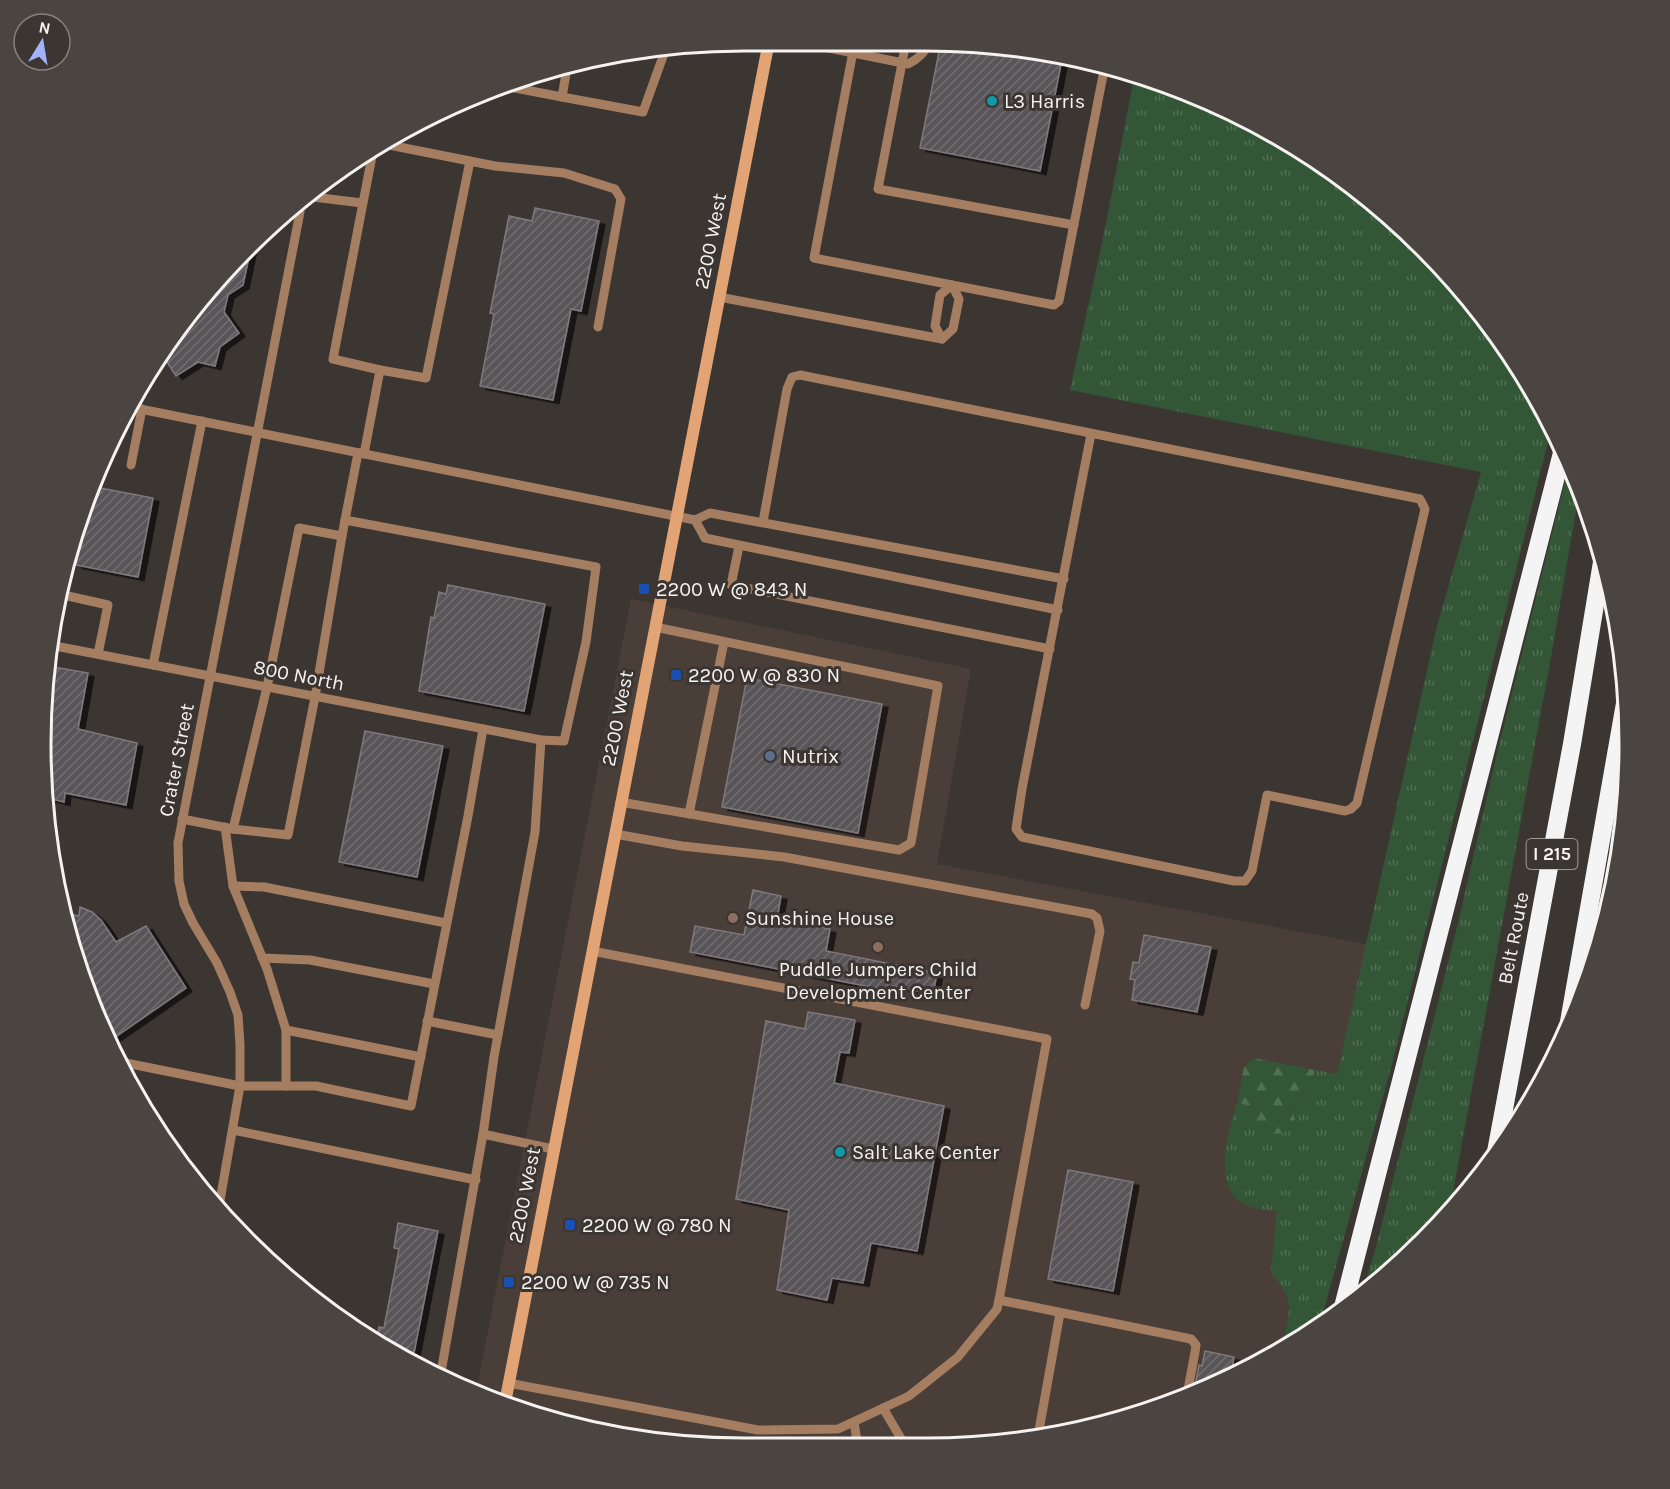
<svg xmlns="http://www.w3.org/2000/svg" width="1670" height="1489" viewBox="0 0 1670 1489" font-family="Karla,sans-serif">
<style>
.built{fill:#4a3e38}
.grass{fill:url(#grass-tufts)}
.forest{fill:url(#forest-firs)}
.building{fill:url(#building-hatch);stroke:#7f797e;stroke-width:1.5;filter:url(#shadow)}
.lines{fill:none;stroke-linecap:round;stroke-linejoin:round}
.lane{stroke:#a57d60;stroke-width:9}
.secondary{stroke:#e2a375;stroke-width:12}
.highway{stroke:#f4f4f4;stroke-width:18}
.culture-dot{fill:#0f9aa8;stroke:#3c3633;stroke-width:2}
.transit-dot{fill:#1a4fb4;stroke:#3c3633;stroke-width:2}
.service-dot{fill:#5c6f8a;stroke:#3c3633;stroke-width:2}
.education-dot{fill:#8d6e63;stroke:#3c3633;stroke-width:2}
.labels{text-anchor:middle;stroke-width:6;stroke-linejoin:round;paint-order:stroke}
.shield{fill:#3c3633;stroke:#bebab7;stroke-width:1.5}
.shield-label{font-size:18px;font-weight:bold;fill:#f6f2f0}
.poi-label{font-size:20px;fill:#f6f2f0;stroke:#3c3633;text-anchor:start}
.street-label{font-size:20px;fill:#f6f2f0;stroke:#3c3633}
.rim{fill:none;stroke:#f6f2f0;stroke-width:3}
</style>
<defs>
<pattern id="grass-tufts" width="24" height="20" patternUnits="userSpaceOnUse" patternTransform="scale(1.5)"><rect width="24" height="20" fill="#335636"/><path d="M3 7l-1-3M5 7V3M7 7l1-3M15 17l-1-3M17 17v-4M19 17l1-3" fill="none" stroke="#516f53"/></pattern>
<pattern id="forest-firs" width="22" height="20" patternUnits="userSpaceOnUse" patternTransform="scale(1.5)"><rect width="22" height="20" fill="#335636"/><path d="M5 1l3.5 6h-7zM16 11l3.5 6h-7z" fill="#516f53"/></pattern>
<pattern id="building-hatch" width="6" height="6" patternUnits="userSpaceOnUse" patternTransform="scale(1.5)"><rect width="6" height="6" fill="#595458"/><path d="M-1 1l2-2M0 6l6-6M5 7l2-2" fill="none" stroke="#716d70"/></pattern>
<filter id="shadow"><feDropShadow dx="6" dy="3.5" stdDeviation="0" flood-color="#0009"/></filter>
</defs>
<rect width="100%" height="100%" fill="#3c3633"/>
<path class="built" d="M631,599L971,669L937,864L1403,951L1285,1346L1237,1376L1107,1425L971,1447H698L563,1425L476,1392Z"/>
<g class="grass">
<path d="M1135,73L1152,78L1278,135L1390,215L1484,316L1552,426L1392,1064L1320,1324L1282,1348C1289,1313 1297,1301 1271,1273L1277,1211C1266,1209 1254,1210 1244,1204C1212,1188 1228,1130 1237,1103L1252,1106L1257,1116L1290,1109L1296,1098L1310,1088L1315,1070L1337,1074L1436,630L1481,472L1070,390L1104,233Z"/>
<path d="M1569,466L1579,493L1551,657L1449,1214L1361,1296L1376,1247L1459,919L1497,753Z"/>
</g>
<path class="forest" d="M1253,1058L1315,1070L1310,1088L1296,1098L1290,1108L1295,1119L1284,1133L1263,1135L1254,1128L1257,1116L1252,1106L1237,1103L1244,1067Z"/>
<g class="building">
<path d="M941,42H971L1063,54L1040,171L920,148Z"/>
<path d="M535,208L599,221L581,311L571,309L553,400L480,386L494,314L490,313L509,216L532,221Z"/>
<path d="M250,252L243,285L228,295L224,312L239,333L220,347L215,366L198,362L176,376L162,354L186,316Z"/>
<path d="M95,487L153,498L138,577L76,565L85,515Z"/>
<path d="M448,585L545,604L524,711L419,691L431,617L434,618L439,592L446,594Z"/>
<path d="M48,666L88,673L78,729L137,743L126,805L65,793L64,802L48,798L40,745Z"/>
<path d="M747,678L882,704L858,833L722,807Z"/>
<path d="M365,731L443,746L417,877L339,862Z"/>
<path d="M753,890L781,896L777,919L830,929L826,951L937,973L933,994L893,986L892,991L690,952L695,926L744,935Z"/>
<path d="M80,907L92,912L101,920L116,942L146,926L186,988L111,1040L102,1027L64,926L63,913L79,916Z"/>
<path d="M1144,935L1211,947L1197,1012L1132,1000L1135,980L1130,979L1133,962L1139,963Z"/>
<path d="M808,1012L855,1020L849,1053L840,1052L834,1083L944,1106L917,1251L871,1243L863,1283L832,1278L827,1300L777,1290L789,1210L736,1199L766,1021L805,1029Z"/>
<path d="M1068,1170L1133,1182L1113,1291L1048,1279Z"/>
<path d="M398,1223L438,1231L412,1363L377,1341L379,1327L384,1328L399,1249L394,1248Z"/>
<path d="M1205,1351L1234,1357L1230,1379L1194,1392L1199,1365L1202,1366Z"/>
</g>
<g class="lines">
<g class="lane">
<path d="M794,41L908,64C919,59 925,52 930,42"/>
<path d="M855,41L814,258L1054,305L1059,301L1105,65"/>
<path d="M906,42L878,189L1074,225"/>
<path d="M567,68L562,97L643,112L666,48"/>
<path d="M510,87L562,97"/>
<path d="M384,144L495,166L564,173L615,189L621,199L598,327"/>
<path d="M305,196L362,203"/>
<path d="M719,297L942,339"/>
<path d="M942,339L935,326L940,295L952,285"/>
<path d="M942,339L953,329L959,299L952,285"/>
<path d="M380,370L426,378L470,161"/>
<path d="M130,407L695,520L710,513L1064,579"/>
<path d="M358,453L345,520L596,567L586,642L564,741L541,740L535,832L494,1057L483,1134"/>
<path d="M364,454L380,370L333,359L373,151"/>
<path d="M131,465L142,409"/>
<path d="M695,520L705,538L1058,610"/>
<path d="M763,522L787,389L792,377L800,375L1420,499L1425,509L1357,803L1351,809L1345,811L1267,795L1252,871L1245,881H1234L1022,837L1016,829L1022,789L1091,434"/>
<path d="M739,546L731,585L1050,649"/>
<path d="M59,594L108,605L98,654"/>
<path d="M50,645L541,740"/>
<path d="M153,665L202,421"/>
<path d="M620,802L899,850L911,843L938,686L655,627"/>
<path d="M689,814L724,642"/>
<path d="M182,819L233,829L267,687L299,528L342,536L345,520"/>
<path d="M233,829L288,835L315,697L342,536"/>
<path d="M615,834L682,846L784,857L1092,914L1097,918L1100,931L1085,1005"/>
<path d="M233,886L264,887L446,923"/>
<path d="M262,958L310,960L434,984"/>
<path d="M427,1021L498,1035"/>
<path d="M286,1030L421,1057"/>
<path d="M116,1061L240,1086H286V1030L267,969L233,886L225,827"/>
<path d="M286,1086H316L411,1106L468,816L483,729"/>
<path d="M233,1130L476,1180"/>
<path d="M218,1212L240,1086V1045L238,1015L230,992L217,963L193,923L184,904L179,881L178,843L300,212L299,203"/>
<path d="M999,1300L1191,1339L1196,1345L1195,1352L1187,1395"/>
<path d="M440,1378L483,1134L553,1149"/>
<path d="M508,1383L758,1430L838,1429L909,1396L958,1357L997,1309L999,1300L1047,1039L592,951"/>
<path d="M883,1408L906,1447"/>
<path d="M854,1422L858,1447"/>
<path d="M1038,1436L1060,1313"/>
</g>
<path class="secondary" d="M505,1403L769,41"/>
<g class="highway">
<path d="M1569,1022L1627,692"/>
<path d="M1496,1152L1572,744L1603,556"/>
<path d="M1342,1311L1563,449"/>
</g>
</g>
<g class="culture-dot">
<circle cx="992" cy="101" r="6"/>
<circle cx="840" cy="1152" r="6"/>
</g>
<g class="transit-dot">
<rect x="638" y="583" width="12" height="12" rx="3"/>
<rect x="670" y="669" width="12" height="12" rx="3"/>
<rect x="564" y="1219" width="12" height="12" rx="3"/>
<rect x="503" y="1276" width="12" height="12" rx="3"/>
</g>
<circle class="service-dot" cx="770" cy="756" r="6"/>
<g class="education-dot">
<circle cx="733" cy="918" r="6"/>
<circle cx="878" cy="947" r="6"/>
</g>
<g class="labels">
<rect class="shield" x="1526.5" y="839" width="51" height="30" rx="4.5"/>
<g class="shield-label">
<text x="1552" y="860">I 215</text>
</g>
<g class="poi-label">
<text x="1004" y="108">L3 Harris</text>
<text x="656" y="596">2200 W @ 843 N</text>
<text x="688" y="682">2200 W @ 830 N</text>
<text x="782" y="763">Nutrix</text>
<text x="745" y="925">Sunshine House</text>
<text x="878" y="976" text-anchor="middle">Puddle Jumpers Child<tspan x="878" dy="23">Development Center</tspan></text>
<text x="852" y="1159">Salt Lake Center</text>
<text x="582" y="1232">2200 W @ 780 N</text>
<text x="521" y="1289">2200 W @ 735 N</text>
</g>
<g class="street-label">
<text transform="translate(710 241) rotate(-79)" y="7">2200 West</text>
<text transform="translate(299 675) rotate(11)" y="7">800 North</text>
<text transform="translate(617 718) rotate(-79)" y="7">2200 West</text>
<text transform="translate(176 760) rotate(-79)" y="7">Crater Street</text>
<text transform="translate(1513 938) rotate(-79)" y="7">Belt Route</text>
<text transform="translate(524 1195) rotate(-79)" y="7">2200 West</text>
</g>
</g>
<path d="M0 0H1670V1489H0ZM744 51H926A693 693 0 0 1 1619 744V745A693 693 0 0 1 926 1438H744A693 693 0 0 1 51 745V744A693 693 0 0 1 744 51Z" fill="#4b4542" fill-rule="evenodd"/>
<path class="rim" d="M744 51H926A693 693 0 0 1 1619 744V745A693 693 0 0 1 926 1438H744A693 693 0 0 1 51 745V744A693 693 0 0 1 744 51Z"/>
<g transform="translate(42 42) rotate(11)"><circle r="28" fill="#3c3633" stroke="#86817f" stroke-width="1.5"/>
<path d="M0-4.5L10 22L0 15L-10 22Z" fill="#a3b2fd"/>
<text y="-9" font-size="16" font-weight="bold" text-anchor="middle" fill="#f6f2f0">N</text>
</g>
</svg>
